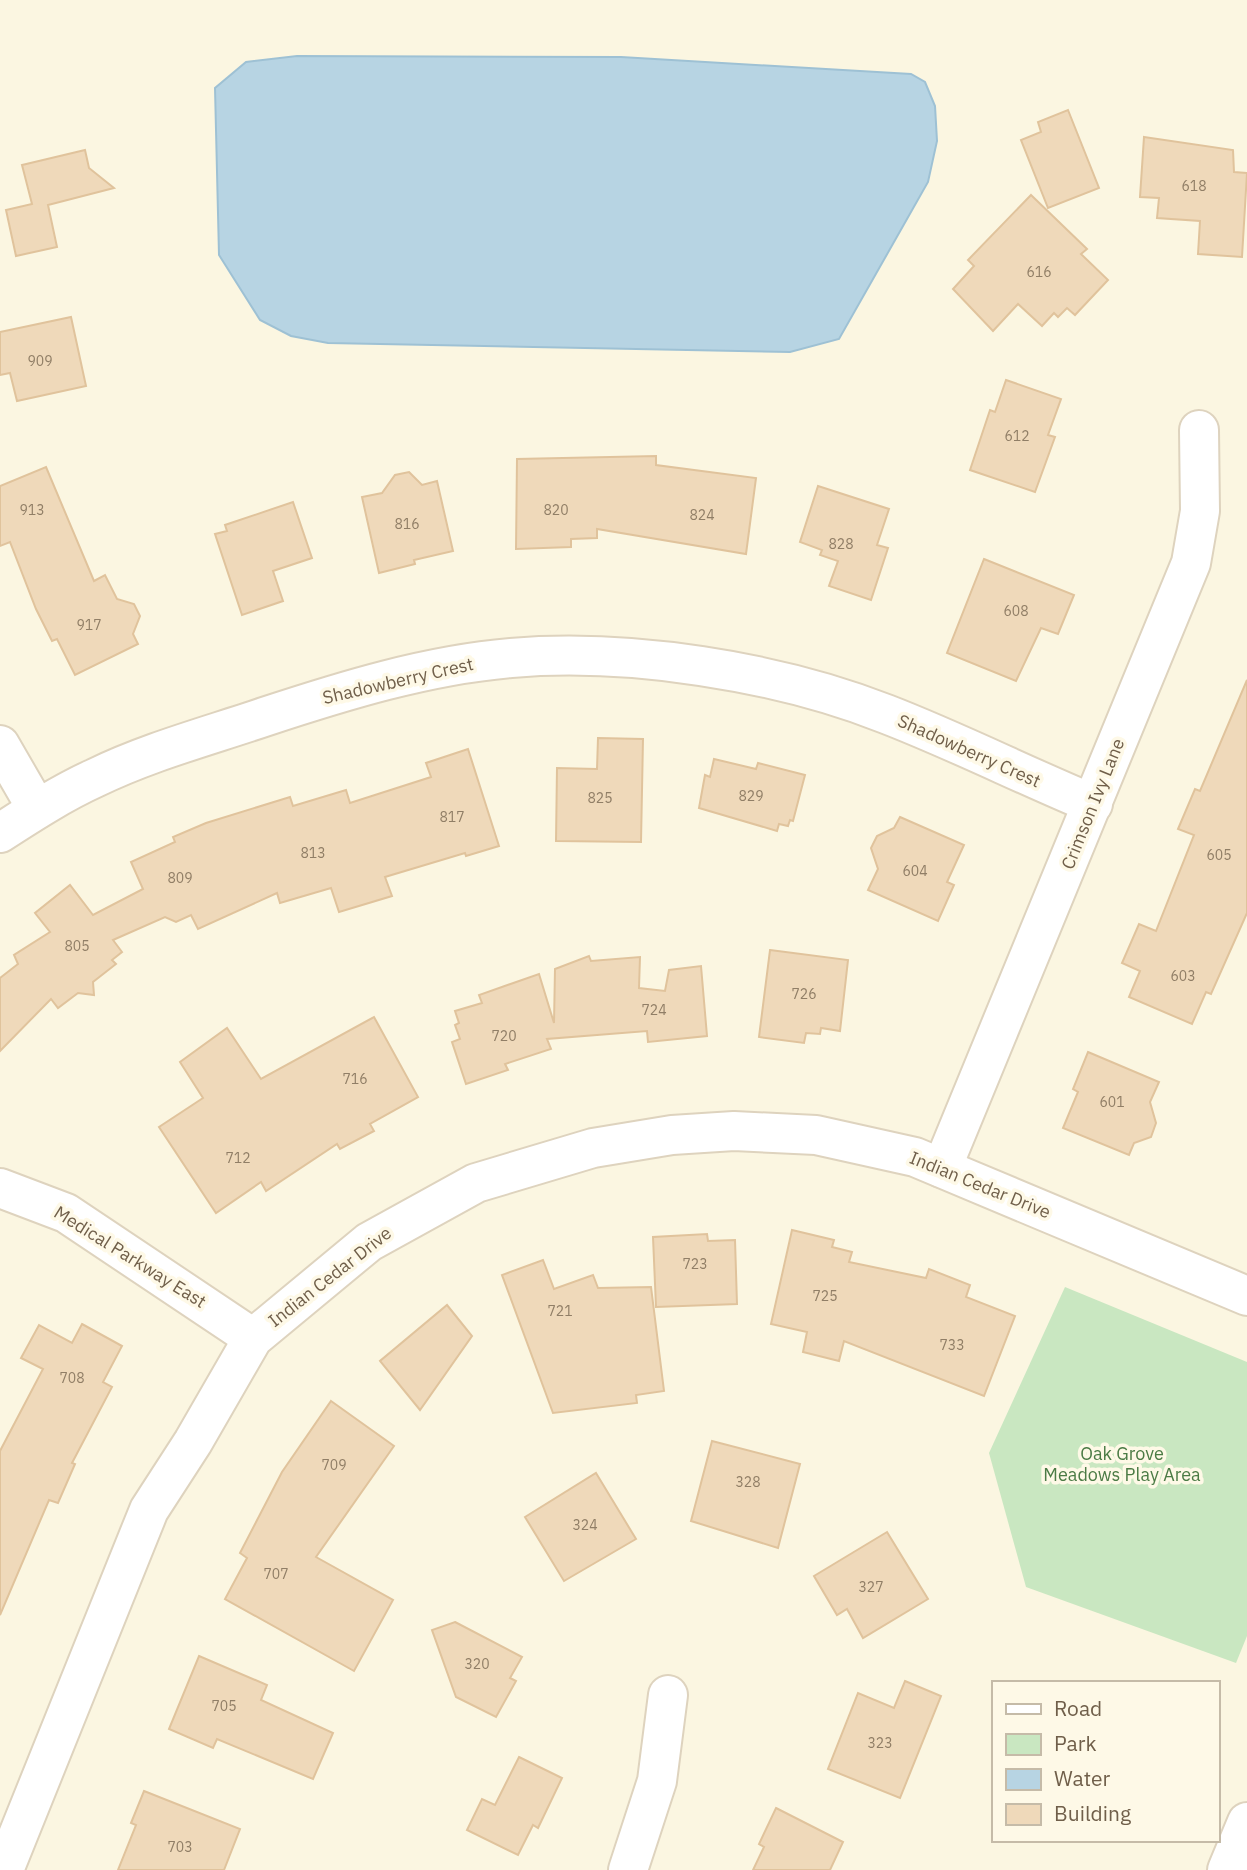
<svg xmlns="http://www.w3.org/2000/svg" width="1247" height="1870" viewBox="0 0 1247 1870" font-family="'IBM Plex Sans',sans-serif">
<style>
.green{fill:#c9e7c1}
.water{fill:#b7d4e3;stroke:#9ec1d4;stroke-width:2}
.building{fill:#efd9ba;stroke:#e0c39c;stroke-width:2}
.lines{fill:none;stroke-linecap:round;stroke-linejoin:round}
.minor-casing{stroke:#ded3be;stroke-width:42}
.minor{stroke:#fff;stroke-width:38}
.labels{text-anchor:middle;stroke-width:7;stroke-linejoin:round;paint-order:stroke}
.number-label{font-size:14px;fill:#907e66}
.street-label{font-size:18px;fill:#705f4a;stroke:#fef9e7}
.park-label{font-size:18px;fill:#4b7b45;stroke:#fef9e7}
</style>
<rect width="100%" height="100%" fill="#fbf6e1"/>
<path class="green" d="M1065,1287L1247,1362V1636L1236,1663L1026,1587L989,1453Z"/>
<path class="water" d="M297,56L621,57L911,74L925,82L935,106L937,141L928,182L839,339L790,352L328,343L291,336L260,320L219,255L215,88L246,62Z"/>
<g class="building">
<path d="M1068,110L1099,188L1048,208L1021,140L1041,132L1038,122Z"/>
<path d="M1144,137L1233,150L1234,172L1247,173L1242,257L1198,254L1200,221L1157,218L1159,198L1140,197Z"/>
<path d="M85,150L89,168L114,188L48,205L57,247L16,256L6,210L32,204L22,165Z"/>
<path d="M1031,195L1087,249L1081,254L1108,280L1075,315L1067,308L1058,317L1054,313L1042,326L1018,304L993,331L953,289L974,266L968,260Z"/>
<path d="M71,317L86,386L17,401L10,373L0,375V332Z"/>
<path d="M1006,380L1061,399L1048,435L1055,437L1035,492L970,470L990,410L995,412Z"/>
<path d="M656,456V465L756,478L746,554L597,529V538L571,539V547L516,549L517,459Z"/>
<path d="M46,467L94,581L105,575L117,599L134,604L140,616L133,634L138,644L75,675L57,639L52,641L36,609L10,542L0,546V486Z"/>
<path d="M409,472L422,485L437,481L453,551L414,560L415,564L379,573L362,497L382,493L395,475Z"/>
<path d="M818,486L889,509L877,545L888,548L871,600L829,586L838,561L820,555L822,550L800,542Z"/>
<path d="M293,502L312,558L273,571L283,601L242,615L215,534L227,531L225,525Z"/>
<path d="M984,559L1074,595L1058,634L1041,628L1016,681L947,653Z"/>
<path d="M1247,680V913L1211,994L1206,992L1192,1024L1129,997L1140,971L1122,963L1139,924L1156,931L1194,835L1178,829L1195,789L1200,791Z"/>
<path d="M598,738L643,739L641,842L556,841L557,768L597,769Z"/>
<path d="M468,749L499,846L466,856L465,853L385,877L392,896L339,912L331,888L280,903L277,893L198,929L191,915L176,922L165,917L113,940L122,952L112,960L116,964L93,982L94,995L78,993L58,1008L51,999L0,1051V978L18,964L14,955L50,932L35,913L70,885L93,915L143,889L131,862L175,842L173,837L206,823L290,797L293,806L346,790L350,803L431,777L426,763Z"/>
<path d="M714,759L756,769L758,763L805,775L793,821L790,820L788,826L779,824L777,831L699,808L705,775L710,777Z"/>
<path d="M900,817L964,845L947,882L954,885L938,921L868,890L878,869L871,848L877,836L894,828Z"/>
<path d="M770,950L848,960L840,1031L821,1028L820,1034L806,1033L804,1043L759,1037Z"/>
<path d="M589,956L591,961L640,957L639,988L665,991L669,970L701,966L707,1036L648,1042L647,1031L547,1039L551,1049L505,1064L508,1070L466,1084L452,1042L460,1039L455,1025L459,1023L455,1011L482,1003L479,995L539,974L554,1023L555,969Z"/>
<path d="M374,1017L418,1097L370,1124L374,1131L340,1149L337,1144L266,1191L261,1182L216,1213L159,1127L203,1098L180,1062L227,1028L261,1079Z"/>
<path d="M1088,1052L1159,1082L1150,1102L1156,1123L1151,1137L1134,1143L1129,1155L1063,1128L1078,1092L1073,1089Z"/>
<path d="M792,1230L834,1240L832,1247L852,1252L849,1262L926,1278L929,1269L970,1285L966,1297L1015,1316L984,1396L844,1341L839,1361L803,1352L807,1332L771,1324Z"/>
<path d="M707,1234L708,1241L735,1240L737,1304L656,1307L653,1237Z"/>
<path d="M543,1260L554,1289L593,1275L598,1288L651,1287L664,1391L636,1395L637,1403L553,1413L502,1275Z"/>
<path d="M447,1305L472,1336L420,1410L380,1361Z"/>
<path d="M82,1324L122,1346L103,1382L112,1387L72,1463L75,1464L58,1503L49,1500L0,1615V1451L43,1369L21,1358L39,1325L72,1343Z"/>
<path d="M331,1401L394,1446L316,1557L393,1600L354,1671L225,1599L247,1558L240,1553L282,1472Z"/>
<path d="M712,1441L800,1464L778,1548L691,1521Z"/>
<path d="M596,1473L636,1539L564,1581L525,1517Z"/>
<path d="M887,1532L928,1599L863,1638L847,1609L837,1615L814,1576Z"/>
<path d="M455,1622L522,1657L510,1678L516,1681L496,1717L456,1697L432,1630Z"/>
<path d="M199,1656L267,1685L261,1700L333,1733L313,1779L217,1739L213,1748L169,1729Z"/>
<path d="M905,1681L941,1696L900,1798L828,1769L858,1693L894,1708Z"/>
<path d="M519,1757L562,1778L538,1828L533,1825L518,1855L467,1830L482,1799L495,1805Z"/>
<path d="M144,1791L240,1829L224,1870H118L136,1825L131,1823Z"/>
<path d="M776,1808L843,1842L830,1870H753L764,1847L759,1844Z"/>
</g>
<g class="lines">
<g class="minor-casing">
<g id="minor">
<path d="M0,745L37,809"/>
<path d="M0,833C31,813 62,793 95,778C148,752 208,736 264,717C343,691 427,665 511,658C628,648 777,671 886,714C956,741 1023,775 1093,804"/>
<path d="M942,1168L1191,563L1200,511L1199,430"/>
<path d="M0,1188L66,1213L253,1338"/>
<path d="M4,1870L149,1510L193,1442L253,1338L369,1242L476,1183L593,1148L672,1135L734,1131L816,1135L915,1157L1247,1296"/>
<path d="M628,1870L657,1781L668,1695"/>
<path d="M1227,1870L1247,1822"/>
</g>
</g>
<use href="#minor" class="minor"/>
</g>
<g class="labels">
<g class="number-label">
<text x="1194" y="191">618</text>
<text x="1039" y="277">616</text>
<text x="40" y="366">909</text>
<text x="1017" y="441">612</text>
<text x="32" y="515">913</text>
<text x="556" y="515">820</text>
<text x="702" y="520">824</text>
<text x="407" y="529">816</text>
<text x="841" y="549">828</text>
<text x="1016" y="616">608</text>
<text x="89" y="630">917</text>
<text x="751" y="801">829</text>
<text x="600" y="803">825</text>
<text x="452" y="822">817</text>
<text x="313" y="858">813</text>
<text x="1219" y="860">605</text>
<text x="915" y="876">604</text>
<text x="180" y="883">809</text>
<text x="77" y="951">805</text>
<text x="1183" y="981">603</text>
<text x="804" y="999">726</text>
<text x="654" y="1015">724</text>
<text x="504" y="1041">720</text>
<text x="355" y="1084">716</text>
<text x="1112" y="1107">601</text>
<text x="238" y="1163">712</text>
<text x="695" y="1269">723</text>
<text x="825" y="1301">725</text>
<text x="560" y="1316">721</text>
<text x="952" y="1350">733</text>
<text x="72" y="1383">708</text>
<text x="334" y="1470">709</text>
<text x="748" y="1487">328</text>
<text x="585" y="1530">324</text>
<text x="276" y="1579">707</text>
<text x="871" y="1592">327</text>
<text x="477" y="1669">320</text>
<text x="224" y="1711">705</text>
<text x="880" y="1748">323</text>
<text x="180" y="1852">703</text>
</g>
<g class="street-label">
<text transform="translate(398 681) rotate(-13)" y="6">Shadowberry Crest</text>
<text transform="translate(969 751) rotate(24)" y="6">Shadowberry Crest</text>
<text transform="translate(1093 804) rotate(-68)" y="6">Crimson Ivy Lane</text>
<text transform="translate(980 1185) rotate(22)" y="6">Indian Cedar Drive</text>
<text transform="translate(130 1257) rotate(32)" y="6">Medical Parkway East</text>
<text transform="translate(330 1277) rotate(-38)" y="6">Indian Cedar Drive</text>
</g>
<g class="park-label">
<text x="1122" y="1460">Oak Grove<tspan x="1122" dy="21">Meadows Play Area</tspan></text>
</g>
</g>
<rect x="992" y="1681" width="228" height="161" fill="#fef9e7" stroke="#c5bba8" stroke-width="2"/>
<rect x="1006" y="1704" width="35" height="10" fill="#ffffff" stroke="#c5bba8" stroke-width="2"/>
<text x="1054" y="1716" font-size="21" fill="#705f4a">Road</text>
<rect x="1006" y="1734" width="35" height="21" fill="#c9e7c1" stroke="#c5bba8" stroke-width="2"/>
<text x="1054" y="1751" font-size="21" fill="#705f4a">Park</text>
<rect x="1006" y="1769" width="35" height="21" fill="#b7d4e3" stroke="#c5bba8" stroke-width="2"/>
<text x="1054" y="1786" font-size="21" fill="#705f4a">Water</text>
<rect x="1006" y="1804" width="35" height="21" fill="#efd9ba" stroke="#c5bba8" stroke-width="2"/>
<text x="1054" y="1821" font-size="21" fill="#705f4a">Building</text>
</svg>
